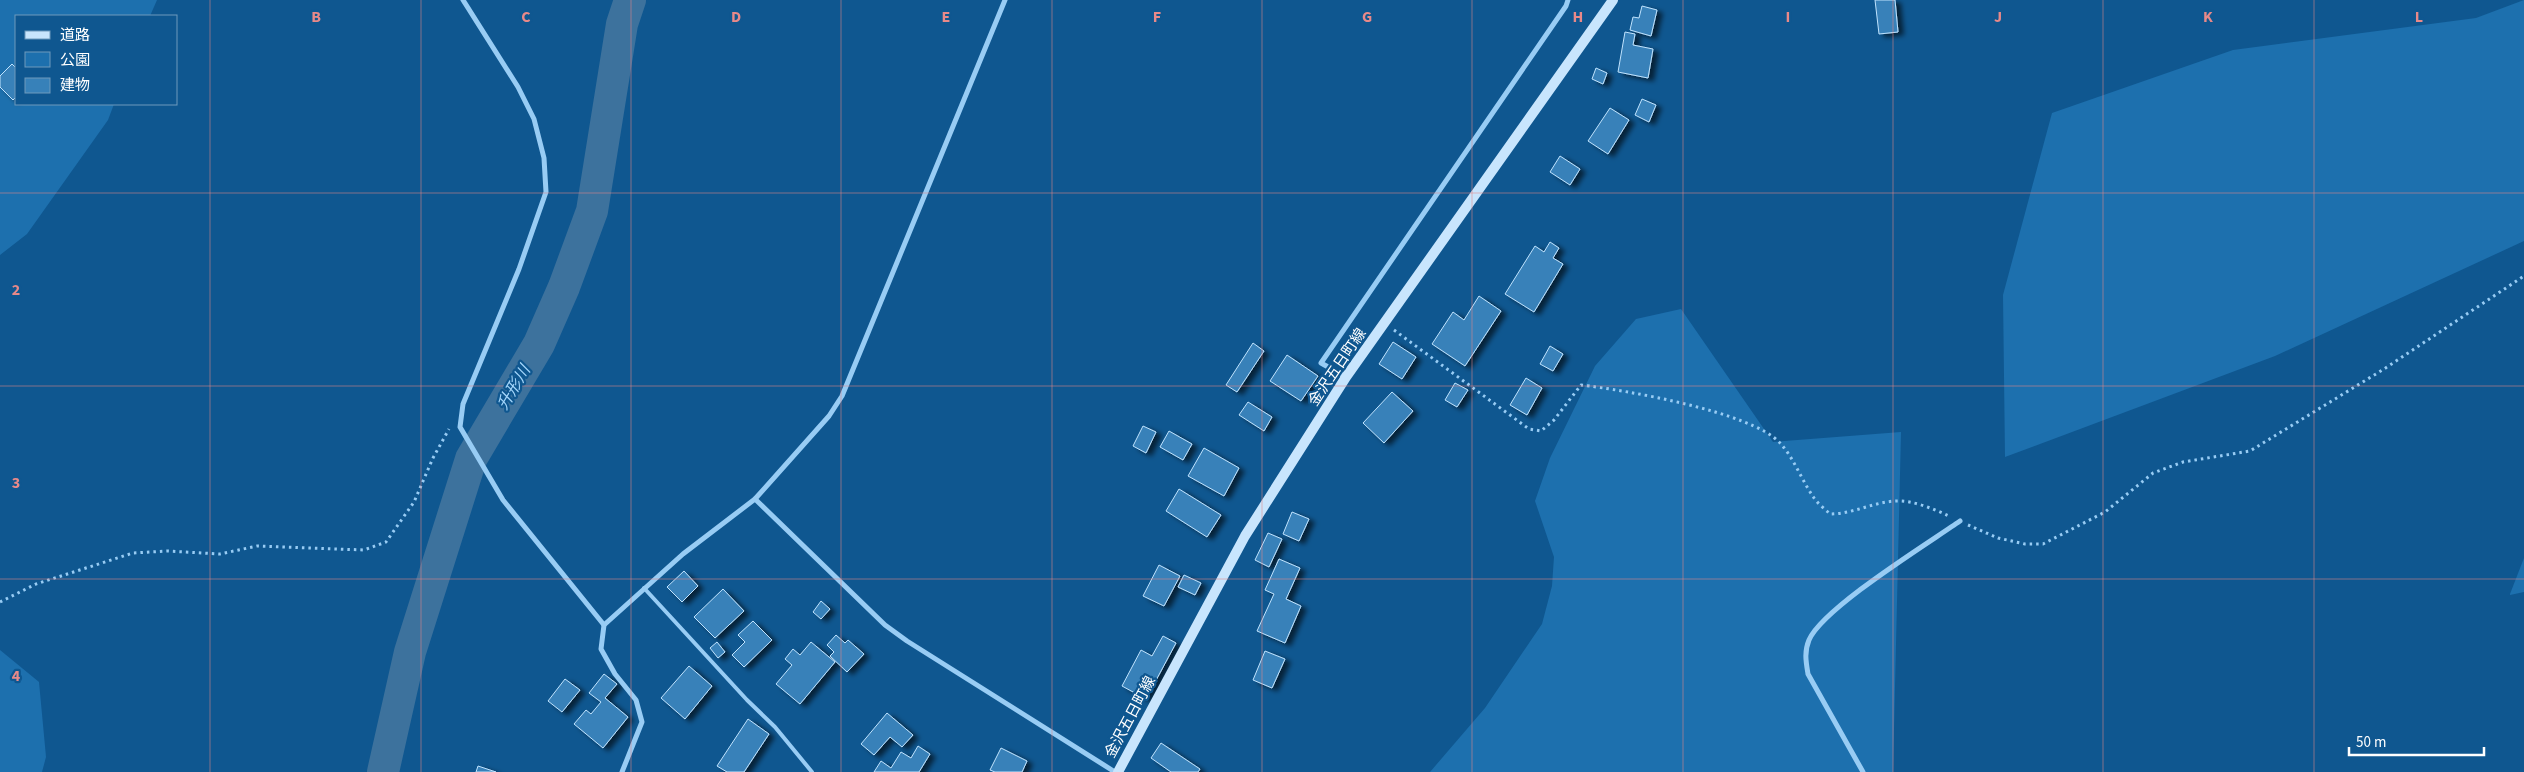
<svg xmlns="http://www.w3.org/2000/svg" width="2524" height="772" viewBox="0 0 2524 772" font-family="'Source Sans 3','Noto Sans JP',sans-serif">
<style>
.green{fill:#1d70ae}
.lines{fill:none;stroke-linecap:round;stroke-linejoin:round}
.river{stroke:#3d729d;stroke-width:32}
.building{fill:#3781b9;stroke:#c0e3fe;filter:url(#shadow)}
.path{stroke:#98ccf4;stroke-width:3;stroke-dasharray:2.5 4;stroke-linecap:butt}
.lane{stroke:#98ccf4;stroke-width:4}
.street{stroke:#98ccf4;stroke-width:5}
.secondary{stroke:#c8e5fd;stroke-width:10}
.grid{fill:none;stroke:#e88989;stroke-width:1;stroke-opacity:0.55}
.labels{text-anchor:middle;stroke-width:4.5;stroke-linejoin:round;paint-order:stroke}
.street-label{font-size:15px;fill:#fff;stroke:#0f5790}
.water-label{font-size:16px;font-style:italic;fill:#a4d6fb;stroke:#0f5790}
.grid-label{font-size:16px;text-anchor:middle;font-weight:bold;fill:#e88989;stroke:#0f5790;stroke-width:4.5;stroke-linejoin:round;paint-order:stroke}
</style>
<defs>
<filter id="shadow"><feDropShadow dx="5.5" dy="3" stdDeviation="2.5" flood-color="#0009"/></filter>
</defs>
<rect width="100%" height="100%" fill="#0f5790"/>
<g class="green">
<path d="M0,0H157L150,16H16V104H114L108,120L27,234L0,255Z"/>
<path d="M2524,0V241L2275,356L2005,457L2003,295L2052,113L2233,50L2476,18Z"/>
<path d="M1681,309L1773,442L1901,432L1893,772H1430L1485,708L1542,624L1552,586L1554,557L1535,501L1550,458L1595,366L1636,319Z"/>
<path d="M2524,558V592L2510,595V594Z"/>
<path d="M0,650L39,682L46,757L42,772H0Z"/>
</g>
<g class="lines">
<path class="river" d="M383,772L410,652L471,459L539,344L564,287L592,211L622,24L630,0"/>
</g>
<g class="building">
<path d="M1875,0H1895L1898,32L1879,34Z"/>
<path d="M1642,6L1657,10L1651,36L1630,30L1633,17L1639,18Z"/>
<path d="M1625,32L1635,34L1633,45L1653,49L1648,78L1618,72Z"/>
<path d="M12,64L16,68V97L13,100L0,87V76Z"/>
<path d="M1596,68L1607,73L1603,84L1592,79Z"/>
<path d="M1642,99L1656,105L1649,122L1635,115Z"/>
<path d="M1610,108L1629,120L1608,154L1588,141Z"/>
<path d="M1560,156L1580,169L1570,185L1550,172Z"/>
<path d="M1550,242L1559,248L1553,258L1563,264L1534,312L1505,294L1535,246L1544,252Z"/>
<path d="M1479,296L1501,311L1465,366L1432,344L1453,312L1464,320Z"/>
<path d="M1393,342L1416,357L1402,379L1379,364Z"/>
<path d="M1253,343L1264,351L1237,392L1226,385Z"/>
<path d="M1550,346L1563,354L1553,371L1540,364Z"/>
<path d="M1287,355L1318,376L1301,401L1270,381Z"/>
<path d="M1526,378L1542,388L1527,415L1510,405Z"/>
<path d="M1455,383L1468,390L1457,407L1445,400Z"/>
<path d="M1392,392L1413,411L1384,443L1363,423Z"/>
<path d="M1248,402L1272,417L1264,431L1239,415Z"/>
<path d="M1143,426L1156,432L1146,453L1133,446Z"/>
<path d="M1169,431L1192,444L1183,460L1160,447Z"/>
<path d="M1204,448L1239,468L1224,496L1188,476Z"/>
<path d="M1179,489L1221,515L1207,537L1166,511Z"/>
<path d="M1292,512L1309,519L1299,541L1283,534Z"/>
<path d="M1268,533L1282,539L1269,567L1255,560Z"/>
<path d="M1279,559L1300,568L1286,599L1301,606L1285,643L1257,631L1274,594L1265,590Z"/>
<path d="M1159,565L1180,576L1164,606L1143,596Z"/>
<path d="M684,571L698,586L682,602L667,587Z"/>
<path d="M1184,575L1201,583L1195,595L1178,587Z"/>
<path d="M723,589L744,611L715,638L694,617Z"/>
<path d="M821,601L830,609L821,619L813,612Z"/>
<path d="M753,621L772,640L744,667L732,655L745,642L738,635Z"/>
<path d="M836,635L845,643L848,640L864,654L847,672L830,656L834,652L827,645Z"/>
<path d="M1163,636L1176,643L1146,699L1122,686L1141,650L1152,656Z"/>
<path d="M717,642L725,652L718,658L710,648Z"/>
<path d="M811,642L835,662L800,704L776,684L792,665L785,659L793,649L800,655Z"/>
<path d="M1265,651L1285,659L1272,688L1253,680Z"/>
<path d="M689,666L712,686L685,719L661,698Z"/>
<path d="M604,674L617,684L605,698L628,717L603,748L574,724L586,710L591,714L601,702L589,693Z"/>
<path d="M565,679L580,690L562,712L548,701Z"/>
<path d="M887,713L913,735L902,747L890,737L874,755L861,744Z"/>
<path d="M748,719L769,734L744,772H727L717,766Z"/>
<path d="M1161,743L1200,769L1198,772H1171L1151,758Z"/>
<path d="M918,746L930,754L919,772H874L881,761L891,768L901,752L911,758Z"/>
<path d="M1001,748L1027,761L1022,772H995L990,770Z"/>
<path d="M478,766L496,772H476Z"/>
</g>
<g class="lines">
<g class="path">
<path d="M1394,330L1529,429L1541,431L1554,420L1581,385C1625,390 1752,412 1780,443C1794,458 1802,481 1814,498C1818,504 1825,509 1830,514C1853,514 1873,502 1896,501C1912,500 1934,509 1949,516"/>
<path d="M1968,525L1998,538L2025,544H2043L2105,512L2153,473L2183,462L2250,451L2384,369L2524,276"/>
<path d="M0,602L36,584L133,553L168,551L220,554L257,546L364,550L386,542L414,502L433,458L449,429"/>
</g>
<path class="lane" d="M644,588L747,700L775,727L812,772"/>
<g class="street">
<path d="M463,0L518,87L534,119L544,158L546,192L519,269L463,404L460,427L503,500L604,625"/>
<path d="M1346,377L1321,363L1566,6L1568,0"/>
<path d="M755,499L885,625L907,641L1115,772"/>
<path d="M622,772L642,722L636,700L615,674L601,649L604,625L683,554L755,499L829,416L842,396L1005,0"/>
<path d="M1863,772L1808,674C1806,662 1804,652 1809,640C1823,608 1927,544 1960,521"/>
</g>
<path class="secondary" d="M1118,772L1245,536L1346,377L1613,0"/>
</g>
<path class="grid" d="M210,0V772M421,0V772M631,0V772M841,0V772M1052,0V772M1262,0V772M1472,0V772M1683,0V772M1893,0V772M2103,0V772M2314,0V772M0,193H2524M0,386H2524M0,579H2524"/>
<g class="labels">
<g class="street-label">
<text transform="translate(1337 367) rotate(-56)" y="5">金沢五日町線</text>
<text transform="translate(1130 717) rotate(-62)" y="5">金沢五日町線</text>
</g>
<g class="water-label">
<text transform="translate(513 387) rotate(-59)" y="6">升形川</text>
</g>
</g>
<g class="grid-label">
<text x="316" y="22">B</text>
<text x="526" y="22">C</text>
<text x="736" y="22">D</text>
<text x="946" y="22">E</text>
<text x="1157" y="22">F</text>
<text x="1367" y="22">G</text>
<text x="1578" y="22">H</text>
<text x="1788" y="22">I</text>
<text x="1998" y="22">J</text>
<text x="2208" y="22">K</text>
<text x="2419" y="22">L</text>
<text x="16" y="295">2</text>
<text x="16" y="488">3</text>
<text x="16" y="681">4</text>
</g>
<rect x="15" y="15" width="162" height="90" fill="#0f5790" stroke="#6f9abc"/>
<rect x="25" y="31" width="25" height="8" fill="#c8e5fd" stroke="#6f9abc"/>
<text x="60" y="40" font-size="15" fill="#ffffff">道路</text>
<rect x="25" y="52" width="25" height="15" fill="#1d70ae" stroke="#6f9abc"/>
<text x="60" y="65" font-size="15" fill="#ffffff">公園</text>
<rect x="25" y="78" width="25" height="15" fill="#3781b9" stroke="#6f9abc"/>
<text x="60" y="90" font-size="15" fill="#ffffff">建物</text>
<path d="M2349 747v8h135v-8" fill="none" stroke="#ffffff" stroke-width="2.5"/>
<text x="2356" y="747" font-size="15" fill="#ffffff" stroke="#0f5790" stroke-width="4" paint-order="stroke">50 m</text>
</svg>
